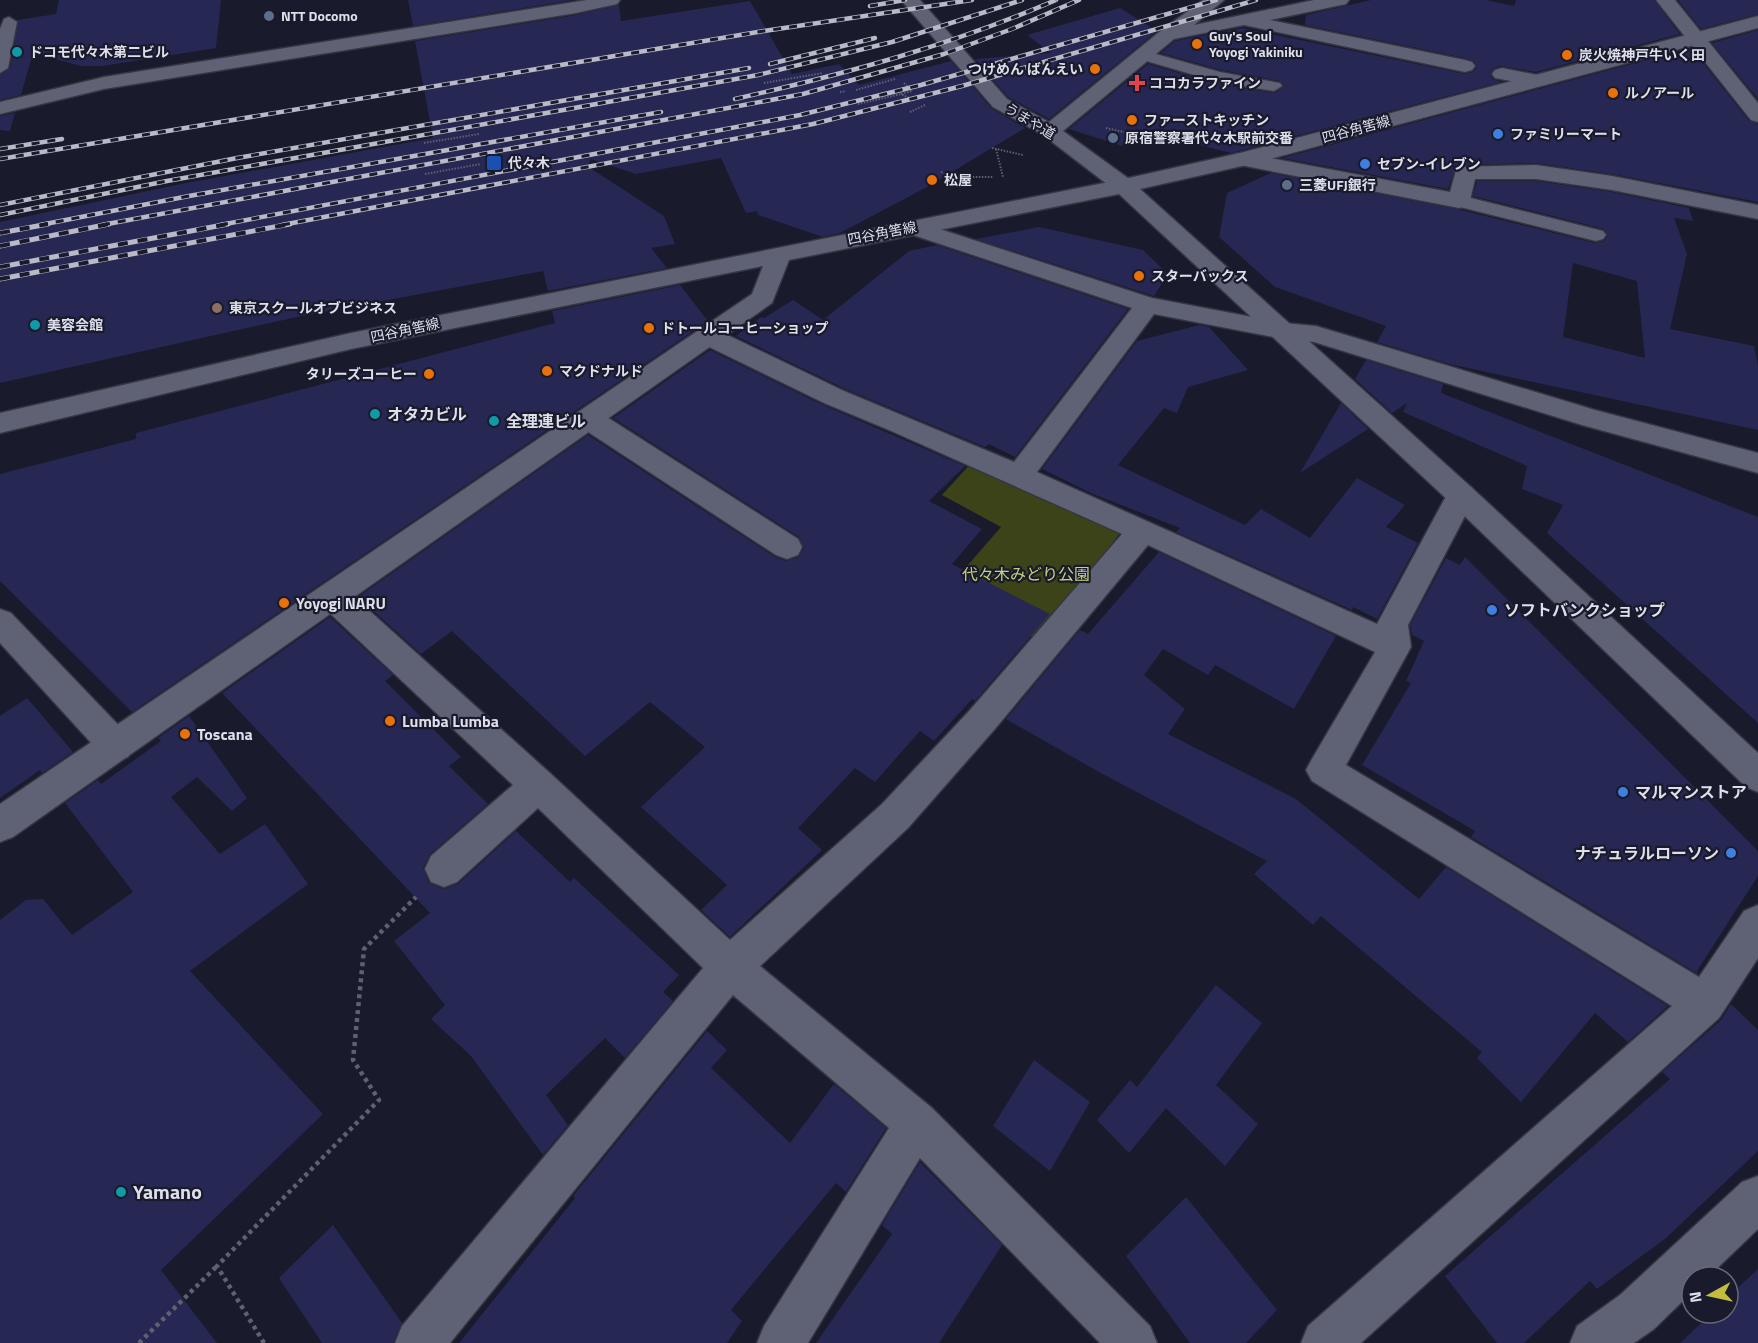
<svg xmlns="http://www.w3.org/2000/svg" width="1758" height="1343" viewBox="0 0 1758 1343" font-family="'Titillium Web','Noto Sans JP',sans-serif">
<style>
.green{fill:#3d4319}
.building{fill:#272754;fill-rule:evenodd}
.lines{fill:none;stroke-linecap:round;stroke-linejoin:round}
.lane-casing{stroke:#353543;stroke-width:3}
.street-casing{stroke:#353543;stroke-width:3}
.secondary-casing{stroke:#353543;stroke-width:3}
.path-far1{stroke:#606170;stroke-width:2;stroke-dasharray:1.5 1.5;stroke-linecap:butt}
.path{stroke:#606170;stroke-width:4.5;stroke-dasharray:4 4;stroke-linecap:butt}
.lane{fill:#5f6175;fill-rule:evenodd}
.street{fill:#5f6175;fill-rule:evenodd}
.secondary{fill:#5f6175;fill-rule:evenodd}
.rail-far1-casing{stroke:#b9bac7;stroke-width:4.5}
.rail-casing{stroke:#b9bac7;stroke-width:5}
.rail-far1{stroke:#191a2b;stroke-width:3;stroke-dasharray:8;stroke-linecap:butt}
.rail{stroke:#191a2b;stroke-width:4;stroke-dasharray:10;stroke-linecap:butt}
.service-dot{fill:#5c6f8a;stroke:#191a2b;stroke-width:2}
.food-dot{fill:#e8710a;stroke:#191a2b;stroke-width:2}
.culture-dot{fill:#0f9aa8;stroke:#191a2b;stroke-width:2}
.health-dot{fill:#e0444e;stroke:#191a2b;stroke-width:2}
.shop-dot{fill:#3f7fe0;stroke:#191a2b;stroke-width:2}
.transit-dot{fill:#1a4fb4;stroke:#191a2b;stroke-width:2}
.education-dot{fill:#8d6e63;stroke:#191a2b;stroke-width:2}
.labels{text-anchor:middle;stroke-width:4.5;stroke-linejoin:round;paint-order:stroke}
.far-poi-label{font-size:14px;font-weight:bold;fill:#dedfeb;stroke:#191a2b;text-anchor:start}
.far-street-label{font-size:14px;fill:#dedfeb;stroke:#191a2b}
.poi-label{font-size:16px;font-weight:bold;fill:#dedfeb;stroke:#191a2b;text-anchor:start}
.park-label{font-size:16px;fill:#c5d27e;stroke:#191a2b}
.near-poi-label{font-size:20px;font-weight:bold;fill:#dedfeb;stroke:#191a2b;text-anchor:start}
</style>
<rect width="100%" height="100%" fill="#191a2b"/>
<path class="green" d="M974,460L1120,533L1038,640L947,589L1001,527L942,495Z"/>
<g class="building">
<path d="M59,0H221L216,48L103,66H81L33,53L21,95L0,100V75L10,68L18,20L56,14Z"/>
<path d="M408,0H573L413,26Z"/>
<path d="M1371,0H1486L1514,6L1516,0H1654L1680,34L1536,72L1501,66L1494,68L1490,74L1493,79L1501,82L1231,153L1136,129L1122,146L1069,129L1148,64L1217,84L1275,93L1284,86L1280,81L1221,70L1161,53L1175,41L1242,28L1465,74L1473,72L1477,67L1474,61L1465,58L1305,25L1306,15Z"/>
<path d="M1678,0H1758V14L1701,29Z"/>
<path d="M750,1L792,74L839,64L859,85L951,61L991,108L1025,128L927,187L840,233L823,237L758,215L757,211L746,213L721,158L636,174L591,159L587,166L664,216L675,244L651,248L667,268L548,291L543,271L297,317L0,383V222L181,184L433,138L415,41L576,15L619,5L621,21Z"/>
<path d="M1120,8L1157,31L1049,119L1008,97L975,59L1051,53L1027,35Z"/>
<path d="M1758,30V99L1712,43Z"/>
<path d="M1691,48L1749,121L1758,124V202L1612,174L1536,163L1457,165L1448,189L1282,158Z"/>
<path d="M15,113L10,131L0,130V116Z"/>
<path d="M1271,173L1461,210L1595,243L1604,241L1608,236L1604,229L1473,196L1477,181H1536L1612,192L1689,208L1693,221L1674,218L1687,254L1670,329L1754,346L1758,366V430L1449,364L1377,342L1386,326L1275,287L1219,237L1227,193ZM1573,263L1637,281L1645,358L1563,337Z"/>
<path d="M1039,227L1143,250L1168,274L1154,296L976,239Z"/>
<path d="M937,245L1128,309L1015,457L989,444L985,447L845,389L736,336L761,317L764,318L793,300L823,320L909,251Z"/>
<path d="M680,285L708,321L132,712L0,581V474L136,439V433L555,323L552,311Z"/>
<path d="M1199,325L1209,327L1248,370L1188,387L1177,413L1164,408L1118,465L1245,525L1261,509L1310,538L1357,478L1405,505L1386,527L1418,543L1377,619L1353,607L1352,610L1176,532L1180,528L1093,494L1042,469L1137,341Z"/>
<path d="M710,350L823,405L965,466L929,501L982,529L952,564L1050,614L975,701L972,699L934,741L920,731L875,782L855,768L798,828L822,850L730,937L701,910L727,885L641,807L705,747L650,702L585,756L452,631L421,654L358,597L588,435L775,557L786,561L799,557L804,548L799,537L613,418Z"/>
<path d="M1366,360L1443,384L1441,393L1758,517V723L1547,533L1563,505L1522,489L1527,466L1403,412L1407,403L1392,413L1355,379Z"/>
<path d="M1341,403L1368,429L1300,473Z"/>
<path d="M1159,552L1336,636L1294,709L1215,665L1208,675L1163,649L1144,675L1185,709L1168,734L1296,799L1419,899L1446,867L1668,1006L1628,1042L1595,1013L1521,1102L1477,1058L1482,1052L1321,916L1313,925L1254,874L1267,861L1099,772L1006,719L1080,630L1088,634Z"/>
<path d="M1465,557L1758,851V876L1697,971L1698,974L1471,837L1475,831L1362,765L1411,683L1406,681L1424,641L1412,635L1410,625L1446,558L1460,565Z"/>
<path d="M330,617L393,675L385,681L461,757L449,766L488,804L430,854L423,868L429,883L443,889L458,884L516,831L570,882L574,878L679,975L663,992L673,1001L625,1058L605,1038L546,1095L568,1125L543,1155L471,1056L431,1019L445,1005L394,941L430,913L222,693Z"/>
<path d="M27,698L73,752L42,773L40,770L0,798V716Z"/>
<path d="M189,716L247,798L232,811L197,777L171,797L220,854L265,824L308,884L190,971L323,1114L161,1270L217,1343H0V920L26,900L43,899L72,935L133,892L65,803L98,780L101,784L161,741L158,738Z"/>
<path d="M1216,985L1262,1023L1216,1085L1258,1124L1225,1166L1166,1108L1129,1153L1097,1120L1130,1080L1137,1087Z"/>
<path d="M1731,1004L1758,1030V1151L1666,1238L1597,1289L1590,1281L1524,1343H1497L1445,1276L1670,1079L1662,1072L1721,1020Z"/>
<path d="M707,1031L727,1050L711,1068L790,1143L834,1084L886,1128L846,1192L836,1183L731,1310L742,1321L727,1343H459L575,1198L573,1196Z"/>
<path d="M1034,1060L1090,1102L1050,1171L993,1126Z"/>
<path d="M920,1162L1002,1245L939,1343H816L892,1234L882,1225Z"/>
<path d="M1186,1197L1277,1310L1246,1343H1190L1126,1256Z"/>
<path d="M333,1225L402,1323L393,1343H322L279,1278Z"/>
<path d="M1758,1269V1343H1680L1712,1313H1728V1297Z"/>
</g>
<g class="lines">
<g class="lane-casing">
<g id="lane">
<path d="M9,17L17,22L8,68L0,73V29L4,19Z"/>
<path d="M1142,50L1220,72L1280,83L1282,86L1274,91L1218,82L1136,58L1134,55Z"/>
<path d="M1459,195L1603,231L1606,235L1603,239L1596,241L1452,205L1450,201L1452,197Z"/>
</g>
</g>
<g class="street-casing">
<g id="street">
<path d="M587,0H620L617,4L576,13L104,89L0,114V102L104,77Z"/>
<path d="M901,0H920L1007,99L1049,122L1158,33L1203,0H1224L1194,25L1314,0H1349L1346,4L1270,20L1465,60L1472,62L1475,66L1472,70L1465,72L1244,25L1174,39L1063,131L1132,181L1135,186L1132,191L1124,193L1116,191L1043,135L993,107Z"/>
<path d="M1656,0H1675L1758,103V122L1751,120Z"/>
<path d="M1502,68L1543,76L1546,80L1543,84L1536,86L1495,78L1492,74L1495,70Z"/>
<path d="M1243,153L1450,192L1457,167L1536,165L1612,176L1758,205V219L1612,190L1536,179H1475L1470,201L1467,206L1459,208L1235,164L1232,159L1235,154Z"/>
<path d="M912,220L1152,298L1284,323L1316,326L1595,410L1758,453V473L1582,425L1314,342L1284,339L1154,314L1037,472L1377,624L1451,487L1461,484L1471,487L1476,495L1408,625L1411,647L1346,765L1699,977L1744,911L1758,905V958L1719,1018L1361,1343H1301L1308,1326L1672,1006L1312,781L1306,770L1312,759L1375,652L1148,545L994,730L908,828L760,966L932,1108L1150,1326L1157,1343H1100L920,1158L808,1343H757L764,1326L889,1128L733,995L450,1343H395L402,1326L703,968L538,808L457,882L444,887L431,882L425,869L431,856L513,785L321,605L316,596L321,587L332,584L343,587L551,774L730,940L882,804L970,710L1122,534L889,430L824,403L699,342L695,336L699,330L708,328L717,330L844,391L1014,462L1132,308L904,232L900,227L904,222Z"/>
<path d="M589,409L599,412L798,539L802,547L798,555L787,559L776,555L579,426L575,419L579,412Z"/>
<path d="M0,609L11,613L128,735L133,746L128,757L116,761L104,757L0,643Z"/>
<path d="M1758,1176V1229L1708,1277H1692V1292L1654,1329L1634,1343H1570L1577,1326L1620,1295L1742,1182Z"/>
</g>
</g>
<g class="secondary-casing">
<path id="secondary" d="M1758,16V28L1251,164L1140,189L1471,487L1758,753V792L1746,787L1451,503L1119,194L789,260L772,303L13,837L0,842V804L752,294L763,266L351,349L0,433V413L351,333L1124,179L1240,153Z"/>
</g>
<g class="path-far1">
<path d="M764,83L823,73"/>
<path d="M904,83L912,91L901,94L915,101"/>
<path d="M856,90L895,79"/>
<path d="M840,92L846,91"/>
<path d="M858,104L901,94"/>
<path d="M910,112L925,105"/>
<path d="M1106,128L1169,142"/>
<path d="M424,143L479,134"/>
<path d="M992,148L1023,155"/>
<path d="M996,149L1003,177"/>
<path d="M941,172L951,177H993"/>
<path d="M425,174L481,164"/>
</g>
<g class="path">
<path d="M139,1343L217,1266"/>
<path d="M264,1343L217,1266L379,1100L353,1060L364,949L416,897"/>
</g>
<use href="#lane" class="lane"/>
<use href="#street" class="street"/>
<use href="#secondary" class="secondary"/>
<g class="rail-far1-casing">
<g id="rail-far1">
<path d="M870,6L905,0"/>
<path d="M770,64L875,38"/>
<path d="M735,99C845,74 952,45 1056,0"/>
<path d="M0,149L62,139"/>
<path d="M0,159L764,31L972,0"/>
<path d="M0,205L237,158L749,68"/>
<path d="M0,215L167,181L758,75L892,42L1022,0"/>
<path d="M40,225L189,196L661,112"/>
<path d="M102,225L803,94L944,54L1012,29L1079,0"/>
<path d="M220,225L800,115L921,85L1216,0"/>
<path d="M282,225L813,124L962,86L1256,0"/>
</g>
</g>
<g class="rail-casing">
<g id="rail">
<path d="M0,233L48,224"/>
<path d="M0,246L109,224"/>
<path d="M0,267L228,224"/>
<path d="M0,279L290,224"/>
</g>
</g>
<use href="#rail-far1" class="rail-far1"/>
<use href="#rail" class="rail"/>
</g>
<g class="service-dot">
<circle cx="269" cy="16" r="6"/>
<circle cx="1113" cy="138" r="6"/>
<circle cx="1287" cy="185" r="6"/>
</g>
<g class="food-dot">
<circle cx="1197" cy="44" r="6"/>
<circle cx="1567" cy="55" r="6"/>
<circle cx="1095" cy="69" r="6"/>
<circle cx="1613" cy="93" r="6"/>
<circle cx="1132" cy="120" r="6"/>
<circle cx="932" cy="180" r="6"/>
<circle cx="1139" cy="276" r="6"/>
<circle cx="649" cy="328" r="6"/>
<circle cx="547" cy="371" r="6"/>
<circle cx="429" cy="374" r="6"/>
<circle cx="284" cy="603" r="6"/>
<circle cx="390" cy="721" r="6"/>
<circle cx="185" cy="734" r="6"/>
</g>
<g class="culture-dot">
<circle cx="17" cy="52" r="6"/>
<circle cx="35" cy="325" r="6"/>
<circle cx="375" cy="414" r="6"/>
<circle cx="494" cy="421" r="6"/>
<circle cx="121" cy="1192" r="6"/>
</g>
<path class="health-dot" d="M1134 74h6v6h6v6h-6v6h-6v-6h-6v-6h6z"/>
<g class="shop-dot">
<circle cx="1498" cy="134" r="6"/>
<circle cx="1365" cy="164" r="6"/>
<circle cx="1492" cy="610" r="6"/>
<circle cx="1623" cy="792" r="6"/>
<circle cx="1731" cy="853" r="6"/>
</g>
<rect class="transit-dot" x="486" y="155" width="16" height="16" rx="3"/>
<circle class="education-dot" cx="217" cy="308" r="6"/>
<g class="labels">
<g class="far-poi-label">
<text x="281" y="21">NTT Docomo</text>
<text x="1209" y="41">Guy's Soul<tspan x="1209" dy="16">Yoyogi Yakiniku</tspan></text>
<text x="29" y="57">ドコモ代々木第二ビル</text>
<text x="1579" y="60">炭火焼神戸牛いく田</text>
<text x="1083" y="74" text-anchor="end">つけめん ばんえい</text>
<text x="1149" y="88">ココカラファイン</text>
<text x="1625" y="98">ルノアール</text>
<text x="1144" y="125">ファーストキッチン</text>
<text x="1510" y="139">ファミリーマート</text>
<text x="1125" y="143">原宿警察署代々木駅前交番</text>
<text x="508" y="168">代々木</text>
<text x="1377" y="169">セブン-イレブン</text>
<text x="944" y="185">松屋</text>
<text x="1299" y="190">三菱UFJ銀行</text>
<text x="1151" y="281">スターバックス</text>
<text x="229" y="313">東京スクールオブビジネス</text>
<text x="47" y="330">美容会館</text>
<text x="661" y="333">ドトールコーヒーショップ</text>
<text x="559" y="376">マクドナルド</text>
<text x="417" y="379" text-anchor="end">タリーズコーヒー</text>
</g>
<g class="far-street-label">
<text transform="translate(1030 121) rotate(31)" y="5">うまや道</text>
<text transform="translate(1356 129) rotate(-15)" y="5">四谷角筈線</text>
<text transform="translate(882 233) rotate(-11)" y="5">四谷角筈線</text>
<text transform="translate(405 330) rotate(-12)" y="5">四谷角筈線</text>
</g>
<g class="poi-label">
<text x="387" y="420">オタカビル</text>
<text x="506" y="427">全理連ビル</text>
<text x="296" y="609">Yoyogi NARU</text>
<text x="1504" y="616">ソフトバンクショップ</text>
<text x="402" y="727">Lumba Lumba</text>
<text x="197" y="740">Toscana</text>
<text x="1635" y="798">マルマンストア</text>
<text x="1719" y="859" text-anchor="end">ナチュラルローソン</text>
</g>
<g class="park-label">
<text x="1026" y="580">代々木みどり公園</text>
</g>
<g class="near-poi-label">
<text x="133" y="1199">Yamano</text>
</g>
</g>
<g transform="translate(1710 1295) rotate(262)"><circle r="28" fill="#191a2b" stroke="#686978" stroke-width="1.5"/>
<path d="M0-4.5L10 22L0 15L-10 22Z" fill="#c2bd3f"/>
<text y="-9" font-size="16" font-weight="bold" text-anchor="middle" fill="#dedfeb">N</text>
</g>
</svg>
